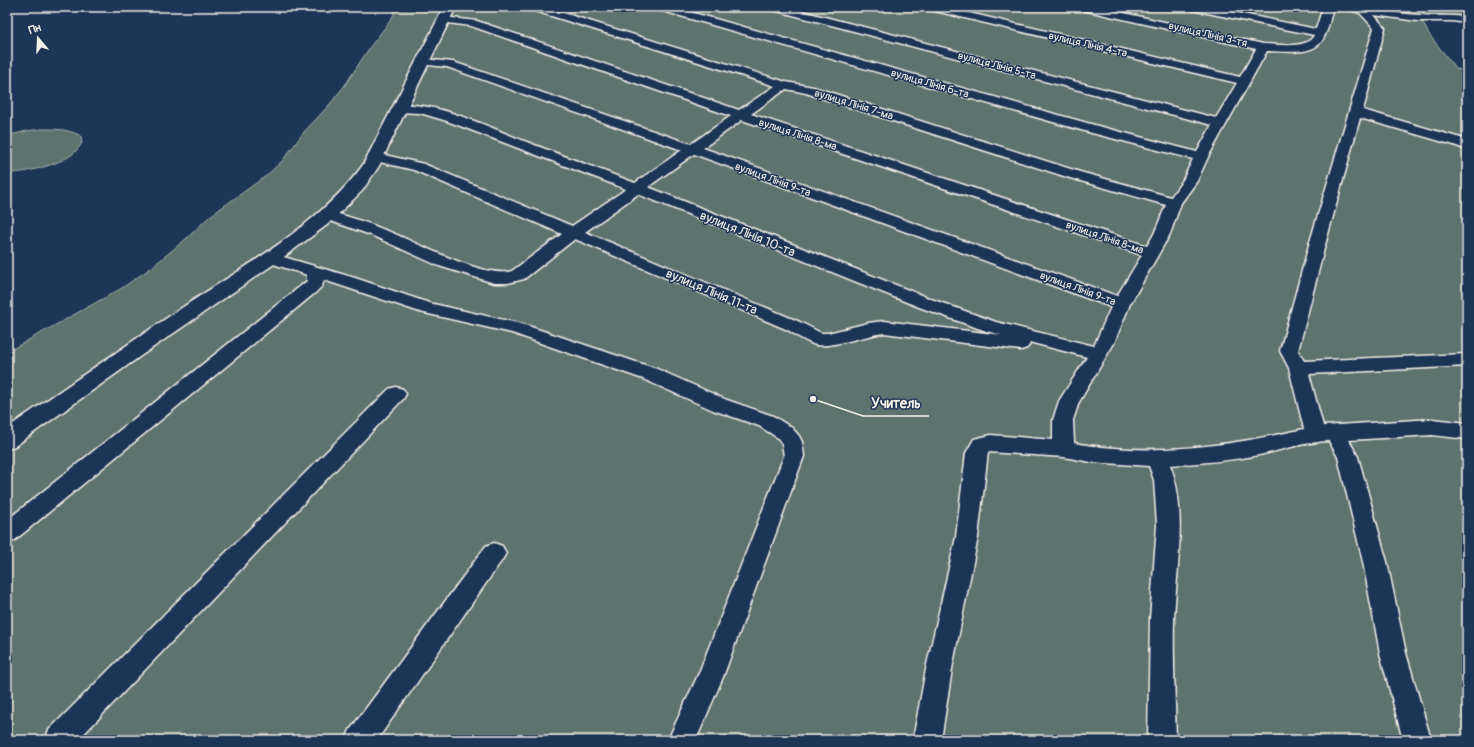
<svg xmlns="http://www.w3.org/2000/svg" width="1474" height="747" viewBox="0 0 1474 747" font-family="Pangolin,sans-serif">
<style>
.green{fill:#5d736e;stroke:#a8b2ab}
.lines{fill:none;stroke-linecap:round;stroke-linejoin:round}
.minor-casing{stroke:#f4f1e8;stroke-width:3}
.major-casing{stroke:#f4f1e8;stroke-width:3}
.minor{fill:#1d3557;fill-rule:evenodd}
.major{fill:#1d3557;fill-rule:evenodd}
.labels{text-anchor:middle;stroke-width:3;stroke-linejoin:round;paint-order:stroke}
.far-street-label{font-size:11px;fill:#f4f1e8;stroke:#1d3557}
.street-label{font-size:13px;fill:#f4f1e8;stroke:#1d3557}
.leader{fill:none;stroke:#f4f1e8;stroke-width:1.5}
.callout-dot{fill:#f4f1e8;stroke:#1d3557;stroke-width:1.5}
.callout-label{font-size:14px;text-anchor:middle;font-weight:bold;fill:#f4f1e8;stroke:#1d3557;stroke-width:3;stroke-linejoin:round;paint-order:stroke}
</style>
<rect width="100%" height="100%" fill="#1d3557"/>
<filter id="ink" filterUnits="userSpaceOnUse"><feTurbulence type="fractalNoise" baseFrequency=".025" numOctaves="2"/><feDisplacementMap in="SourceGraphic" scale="8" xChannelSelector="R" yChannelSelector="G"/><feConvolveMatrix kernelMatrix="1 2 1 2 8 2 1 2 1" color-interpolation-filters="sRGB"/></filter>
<g filter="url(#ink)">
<g class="green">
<path d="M394,7H445L364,166L320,215L7,432V352L122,288L152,267L187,238L210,216L266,176L283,160L304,132L330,104L345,85L370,47L390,21L394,14Z"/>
<path d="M455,7H1467V22L1422,20L1428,33L1456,69L1467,71V740H7V448L265,268L274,265L287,268L286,255L289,252L362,188Z"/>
<path d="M41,129C56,129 69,129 81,136L82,143C80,146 77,150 74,153C61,164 24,174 7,173V136L27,131Z"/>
</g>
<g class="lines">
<g class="minor-casing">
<g id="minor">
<path d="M528,7H544L786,82L813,87L1080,172L1171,197L1183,180L1193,159L1088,132L656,9L655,7H672L1098,126L1197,152L1212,125L770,9L769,7H786L1216,118L1237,83L931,10L926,7H944L1240,77L1256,49L1083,10L1078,7H1097L1263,44C1276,44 1308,50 1314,35L1193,10L1188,7H1208L1316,29L1323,7H1333C1330,17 1329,28 1324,37C1316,57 1284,51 1267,51L1208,157L1197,181L1181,203L1170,234L1130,304L1114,343L1079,402L1073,420L1074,443C1151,457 1228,446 1304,429L1289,368L1280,351L1309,245L1374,28L1360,13L1348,9L1347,7C1371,7 1394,14 1418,15C1434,16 1450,15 1467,17V23L1452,21H1417L1374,15L1385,28L1363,110L1464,139L1467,141V150L1454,145L1360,118L1325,245L1298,351L1304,361L1467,354V366L1309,374L1323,426L1432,419L1467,423V439L1432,435L1349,440L1358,457L1387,562L1406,653L1431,740H1403L1380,653L1363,562L1338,457L1329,441C1305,442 1282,450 1259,455C1230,461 1199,463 1170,465C1188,509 1176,572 1174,619C1173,659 1175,700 1176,740H1148L1150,619L1157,525L1154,480L1149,466L1091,462L1064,457L988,452L978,537L952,669L941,740H913L926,669L956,537L966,453L974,439L991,435L1053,440V420L1059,401L1087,357L1029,342L1030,344L1027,348L1021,350L884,333C867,335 830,348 816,345C806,342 796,335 788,330L575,239L524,279L508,283H494L439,266L371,235L322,218L319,215L322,212L327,210L332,212C349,217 366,222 382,229C411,239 484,280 512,271L562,234L414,170L371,160L369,157L371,154L376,153L424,164L572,226L626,189L447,121L420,113L395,112L394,109L395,106C429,98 491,128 524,141C561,155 598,169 635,183L682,150L447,67L419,64L417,62L419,60L423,59L453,62L691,144L731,116L471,26L440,22L439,20L440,18L444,17L477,21L739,110L775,86L529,9ZM786,89L806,93L1070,178L1166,205L1154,234L1147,246L751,114ZM742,120L1142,255L1117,296L703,148ZM694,154L1111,307L1094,346L996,322L931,299L648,187ZM638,194L919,307L986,331L1002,335L884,321L868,323L828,333H821L800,322L585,232Z"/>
<path d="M270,253L355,278L429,303L522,324L657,369L727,400L773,416L792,428L799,436L802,442L804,456L723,677L696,740H668L699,673L784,456L782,444L778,438L759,426L713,410L643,379L512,333L420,312L324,280L322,286L315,293L15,540L7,543V520L307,281V275L264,261L262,258L264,255Z"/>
<path d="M396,387L403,389L406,394L403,399L78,740H45L49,730L389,389Z"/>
<path d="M494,543L502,546L506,553L502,560L377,740H346L350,730L486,546Z"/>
</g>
</g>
<g class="major-casing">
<path id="major" d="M444,7H456L379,166L362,191L327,225L277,262L142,355L15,446L7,449V428C67,386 128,344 189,303C250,263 319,225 363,165Z"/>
</g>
<use href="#minor" class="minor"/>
<use href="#major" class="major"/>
</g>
</g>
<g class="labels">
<g class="far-street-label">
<text transform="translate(1208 34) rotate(13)" y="4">вулиця Лінія 3-тя</text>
<text transform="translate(1088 44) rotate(13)" y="4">вулиця Лінія 4-та</text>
<text transform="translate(997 65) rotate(15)" y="4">вулиця Лінія 5-та</text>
<text transform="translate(930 83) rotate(16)" y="4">вулиця Лінія 6-та</text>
<text transform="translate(854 104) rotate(17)" y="4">вулиця Лінія 7-ма</text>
<text transform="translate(798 134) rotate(18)" y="4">вулиця Лінія 8-ма</text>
<text transform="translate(773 179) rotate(20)" y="4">вулиця Лінія 9-та</text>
<text transform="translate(1105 237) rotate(19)" y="4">вулиця Лінія 8-ма</text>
<text transform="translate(1078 288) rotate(20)" y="4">вулиця Лінія 9-та</text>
</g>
<g class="street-label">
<text transform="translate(748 233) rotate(22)" y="5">вулиця Лінія 10-та</text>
<text transform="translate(712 291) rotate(23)" y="5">вулиця Лінія 11-та</text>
</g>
</g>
<path class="leader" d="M813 399L863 416H929"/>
<circle class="callout-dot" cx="813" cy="399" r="4"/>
<g class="callout-label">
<text x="896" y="408">Учитель</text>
</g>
<rect width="1474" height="747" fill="none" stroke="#1d3557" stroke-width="24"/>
<rect x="12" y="12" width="1450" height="723" fill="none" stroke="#f4f1e8" stroke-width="1.5" filter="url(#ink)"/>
<g transform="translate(38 38) rotate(341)" stroke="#1d3557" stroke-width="3" paint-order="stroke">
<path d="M0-3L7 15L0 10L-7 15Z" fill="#f4f1e8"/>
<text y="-6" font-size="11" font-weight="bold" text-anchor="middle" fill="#f4f1e8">Пн</text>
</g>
</svg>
